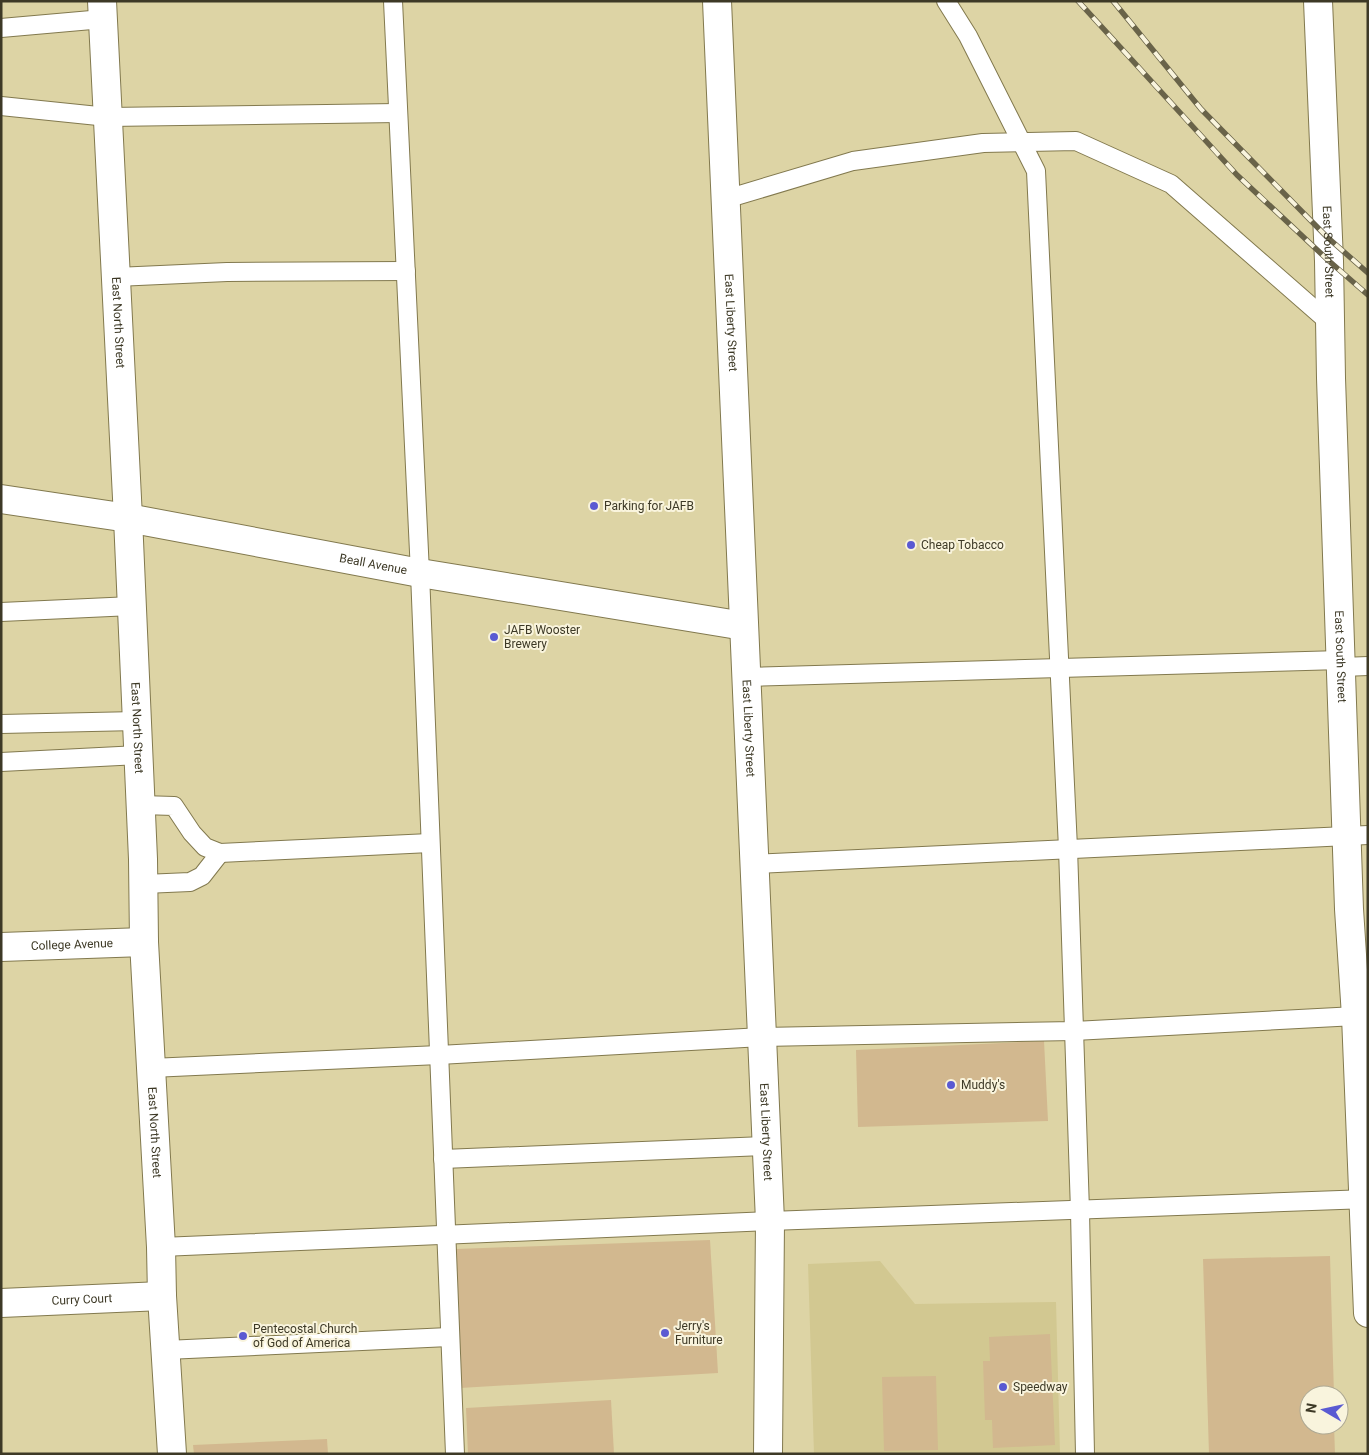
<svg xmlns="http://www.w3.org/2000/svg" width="1369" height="1455" viewBox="0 0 1369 1455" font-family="Roboto,sans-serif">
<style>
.built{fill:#d2c891}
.building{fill:#d2b88f}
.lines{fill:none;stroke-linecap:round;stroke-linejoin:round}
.lane-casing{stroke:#82794e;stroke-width:20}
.street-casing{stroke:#82794e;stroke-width:30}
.secondary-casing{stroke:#82794e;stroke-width:30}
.lane{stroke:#fff;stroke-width:18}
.street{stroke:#fff;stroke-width:28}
.secondary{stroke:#fff;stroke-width:28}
.rail-casing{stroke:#696349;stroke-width:5.5}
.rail{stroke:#f9f4dd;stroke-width:4;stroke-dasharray:11;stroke-linecap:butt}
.poi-dot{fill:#5a5ad2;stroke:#f9f4dd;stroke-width:2}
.labels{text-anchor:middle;stroke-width:4;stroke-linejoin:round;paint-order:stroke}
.street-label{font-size:12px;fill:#3d3926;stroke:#f9f4dd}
.poi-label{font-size:12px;fill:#3d3926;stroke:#f9f4dd;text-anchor:start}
</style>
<rect width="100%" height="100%" fill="#ddd4a5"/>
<path class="built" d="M880,1261L915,1304L1056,1302L1060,1454H814L808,1264Z"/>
<g class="building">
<path d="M1044,1041L1048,1121L858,1127L856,1050Z"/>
<path d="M710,1240L718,1373L460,1388L456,1249Z"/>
<path d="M1330,1256L1334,1395H1309V1425H1334L1335,1454H1209L1203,1259Z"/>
<path d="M1050,1334L1055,1445L993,1448L992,1420H985L983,1361H990L989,1337Z"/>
<path d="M936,1376L938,1450L884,1451L882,1377Z"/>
<path d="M611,1400L614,1454H468L466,1408Z"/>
<path d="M327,1439L328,1454H194L193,1445Z"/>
</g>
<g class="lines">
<g class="lane-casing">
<g id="lane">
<path d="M393,1L420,573L455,1454"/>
<path d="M946,1L968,36L1036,171L1068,848L1080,1211L1085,1454"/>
<path d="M1,28L103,19"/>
<path d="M1,106L108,117L398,113"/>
<path d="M726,199L853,161L983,143L1076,141L1171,184L1330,323"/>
<path d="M116,277L227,272L406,271"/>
<path d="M1,612L132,606"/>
<path d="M1342,667L1368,666"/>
<path d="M746,677L1341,660"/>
<path d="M1,724L137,721"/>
<path d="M1,762L139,755"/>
<path d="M141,805L174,806L192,833L205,847L220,853L430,843"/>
<path d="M754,864L1368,835"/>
<path d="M144,884L190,882L202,876L220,853"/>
<path d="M151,1068L439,1055L762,1037L1074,1031L1356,1016"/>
<path d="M443,1159L766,1146"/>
<path d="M161,1247L770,1221L1368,1199"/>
<path d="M166,1350L449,1337"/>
</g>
</g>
<g class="street-casing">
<g id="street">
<path id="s1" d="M102,1L128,518"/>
<path id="s2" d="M1318,1L1329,261L1331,378L1349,909L1356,1016L1368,1313"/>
<path id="s3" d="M1,947L144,942"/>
<path id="s4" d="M1,1303L162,1296"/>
</g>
</g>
<g class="secondary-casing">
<g id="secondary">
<path id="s5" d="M717,1L770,1221L768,1454"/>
<path id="s6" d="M1,499L128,518L420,573L744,626"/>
<path id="s7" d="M128,518L143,859L144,942L161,1247L162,1296L172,1454"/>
</g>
</g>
<use href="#lane" class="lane"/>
<use href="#street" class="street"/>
<use href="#secondary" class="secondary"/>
<g class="rail-casing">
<g id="rail">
<path d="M1078,1L1237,175L1329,261L1368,295"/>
<path d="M1113,1L1201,109L1327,237L1368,273"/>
</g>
</g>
<use href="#rail" class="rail"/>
</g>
<g class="poi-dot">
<circle cx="594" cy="506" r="5"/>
<circle cx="911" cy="545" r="5"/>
<circle cx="494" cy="637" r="5"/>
<circle cx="951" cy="1085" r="5"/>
<circle cx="665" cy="1333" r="5"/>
<circle cx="243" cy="1336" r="5"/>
<circle cx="1003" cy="1387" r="5"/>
</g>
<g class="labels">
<g class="street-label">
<text dy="4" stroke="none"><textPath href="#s2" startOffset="251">East South Street</textPath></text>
<text dy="4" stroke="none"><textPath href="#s1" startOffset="322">East North Street</textPath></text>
<text dy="4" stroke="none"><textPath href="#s5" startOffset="322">East Liberty Street</textPath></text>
<text dy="4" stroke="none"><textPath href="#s6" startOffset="378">Beall Avenue</textPath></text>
<text dy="4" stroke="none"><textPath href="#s2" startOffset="656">East South Street</textPath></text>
<text dy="4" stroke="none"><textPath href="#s5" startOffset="728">East Liberty Street</textPath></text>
<text dy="4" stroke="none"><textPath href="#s7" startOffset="210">East North Street</textPath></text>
<text dy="4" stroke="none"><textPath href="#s3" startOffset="71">College Avenue</textPath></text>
<text dy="4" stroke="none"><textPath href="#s7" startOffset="615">East North Street</textPath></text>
<text dy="4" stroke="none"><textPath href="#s5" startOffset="1132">East Liberty Street</textPath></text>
<text dy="4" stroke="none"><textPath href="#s4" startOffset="81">Curry Court</textPath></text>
</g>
<g class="poi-label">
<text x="604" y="510">Parking for JAFB</text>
<text x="921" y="549">Cheap Tobacco</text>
<text x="504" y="634">JAFB Wooster<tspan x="504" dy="14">Brewery</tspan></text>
<text x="961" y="1089">Muddy's</text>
<text x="675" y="1330">Jerry's<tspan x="675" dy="14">Furniture</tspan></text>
<text x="253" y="1333">Pentecostal Church<tspan x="253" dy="14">of God of America</tspan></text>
<text x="1013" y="1391">Speedway</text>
</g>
</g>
<rect width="1369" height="1455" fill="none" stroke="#3d3926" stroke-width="5"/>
<g transform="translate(1324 1410) rotate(279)"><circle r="24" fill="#f9f4dd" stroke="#aea994"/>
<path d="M0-4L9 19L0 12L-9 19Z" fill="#5a5ad2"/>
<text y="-8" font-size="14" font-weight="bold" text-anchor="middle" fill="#3d3926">N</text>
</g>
</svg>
